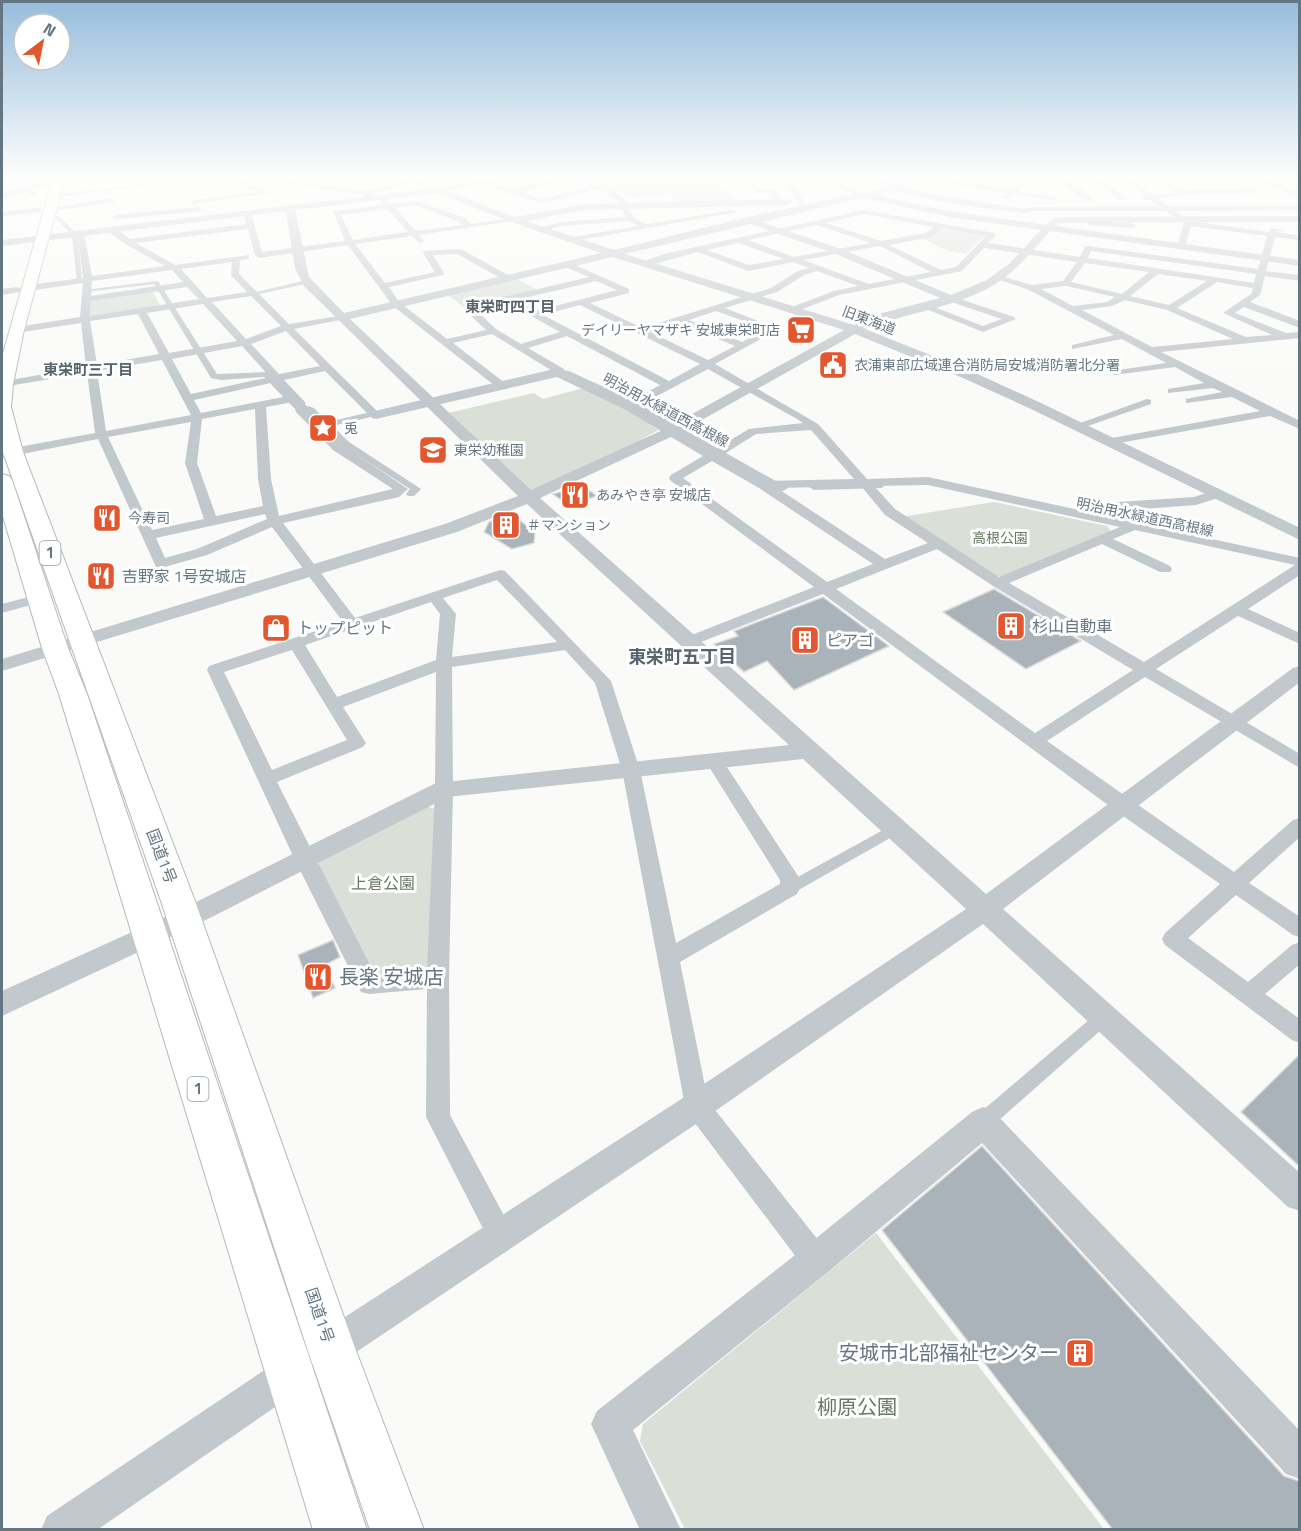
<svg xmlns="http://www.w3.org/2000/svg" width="1301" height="1531" viewBox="0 0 1301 1531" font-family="'Titillium Web','Noto Sans JP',sans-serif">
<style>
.green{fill:#dadfd7}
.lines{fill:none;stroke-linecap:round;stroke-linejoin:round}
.stream{stroke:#bbc7cb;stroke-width:2}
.building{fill:#aab3b9;stroke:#dcdcda;stroke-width:1.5}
.trunk-casing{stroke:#b4b9bd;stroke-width:2}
.pedestrian{fill:#c3c8cc;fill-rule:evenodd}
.minor{fill:#c3c8cc;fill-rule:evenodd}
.tertiary{fill:#c3c8cc;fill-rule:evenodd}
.trunk{fill:#fff;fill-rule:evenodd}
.labels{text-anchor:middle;stroke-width:6;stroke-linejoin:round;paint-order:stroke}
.far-street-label{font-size:14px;fill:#657683;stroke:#fff}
.far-poi-label{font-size:14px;fill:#657683;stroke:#fff;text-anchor:start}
.far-park-label{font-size:14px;fill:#687a64;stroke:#fff}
.far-neighbourhood-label{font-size:15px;font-weight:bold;fill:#57646e;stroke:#fff}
.shield{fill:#fff;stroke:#939fa8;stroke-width:1.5}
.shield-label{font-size:15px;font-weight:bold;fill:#657683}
.poi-label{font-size:16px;fill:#657683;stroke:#fff;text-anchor:start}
.street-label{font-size:16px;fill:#657683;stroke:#fff}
.park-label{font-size:16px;fill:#687a64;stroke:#fff}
.neighbourhood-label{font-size:18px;font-weight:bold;fill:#57646e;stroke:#fff}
.near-poi-label{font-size:20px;fill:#657683;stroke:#fff;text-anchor:start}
.near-park-label{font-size:20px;fill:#687a64;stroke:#fff}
</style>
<rect width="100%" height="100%" fill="#fafaf8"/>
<g class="green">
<path d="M578,178H719L716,183L740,202H675L671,194L628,198L623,192Z"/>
<path d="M943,227L985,235L966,254L948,251L920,237Z"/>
<path d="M515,278L538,290L465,308L447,294Z"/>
<path d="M152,291L161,307L90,317L91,300Z"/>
<path d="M583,388L624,407L658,430L602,462L531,494L448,413L534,393L543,399Z"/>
<path d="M994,502L1107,526L1111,531L1004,576H996L901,517Z"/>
<path d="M425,806L436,809L432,966L425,972L379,978L372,974L318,866L321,858Z"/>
<path d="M876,1233L1104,1529H685L640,1441L643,1424Z"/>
</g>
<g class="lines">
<g class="stream">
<path d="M640,180L651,179"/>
<path d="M627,181L638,180"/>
</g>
</g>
<g class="building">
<path d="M583,486L597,496L568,505L553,494Z"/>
<path d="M510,513L535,532L534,543L512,549L484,532L489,522Z"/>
<path d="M994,589L1081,641L1026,669L943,612Z"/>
<path d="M823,597L889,646L794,690L767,661L744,672L714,644L738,636L734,631Z"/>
<path d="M333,940L340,957L325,965L335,988L313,998L298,955Z"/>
<path d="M1299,1055V1166L1241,1112Z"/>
<path d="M982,1146L1284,1476L1299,1481V1530H1113L882,1230Z"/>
</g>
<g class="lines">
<g class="trunk-casing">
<g id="trunk">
<path d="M53,178H65L24,330L13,384L11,407L23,452L195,901L355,1348L424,1530H370L307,1348L161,901L3,452L2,357Z"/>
<path d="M2,474L9,476L12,480L68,648L87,694L367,1530H313L59,694L42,648L2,513Z"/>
</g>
</g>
<g class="pedestrian">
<path d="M10,178H14L15,181L38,195L33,196L11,183Z"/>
<path d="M54,216H58L78,235L82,282L77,281L72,235Z"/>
<path d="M307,280L309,283L255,295L252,293Z"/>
<path d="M158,281L217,374L269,372L300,404L314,408L328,422L554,369L569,371L632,400L788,488L783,491L776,490L626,404L564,375L554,373L333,426L349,442L421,489L414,496H408L406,494L410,489L343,446L308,412L294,408L264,377L221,380L211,378L154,284L86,292L83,290Z"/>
<path d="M879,483L884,486L882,488L814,490L809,487L814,484Z"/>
<path d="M894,824L899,825L901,829L899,833L795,892L790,894L785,892L782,888L785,884Z"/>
<path d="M1103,1010L1109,1013L1112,1018L1109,1023L990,1128L983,1131L976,1128L974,1122L976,1116L1097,1013Z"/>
</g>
<g class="minor">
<path d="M13,178H19V181L32,188L28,190L13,183Z"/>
<path d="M190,178H208L56,197L52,195Z"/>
<path d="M228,178H236L270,193L192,204L195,200L258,192Z"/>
<path d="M416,178H425L371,194L377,198L373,200L363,195L282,183L285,181L365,191Z"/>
<path d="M556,178H574L610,188L624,198L634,218L647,224L733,210L737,212L569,242H566V238L638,226L629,221L563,226L538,232V228L562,222L626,217L618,201L599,189L542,203L509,194L481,181L484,179L514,189ZM565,179L592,186L542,199L522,192Z"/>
<path d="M752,178H826L792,183L804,202L800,204L785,183L756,182L760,189H776L783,203L779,205L770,193H754L749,180Z"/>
<path d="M866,178H874L925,193L1024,209L1034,207L1159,206L1150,200H1142L1145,196L1121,178H1128L1153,195L1177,193L1154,178H1161L1183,190L1246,189L1228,178H1235L1259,191L1255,193L1189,194L1158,199L1169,206H1300V210L1175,211L1190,221L1269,232L1271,228L1283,230L1277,232L1300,236V240L1275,237L1266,271L1300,275V281L1265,276L1260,295L1250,302L1300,321V328L1244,307L1235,313L1286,333L1300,332V338L1161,352L1300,421V429L1270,416L1108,445V439L1112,438L1260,411L1232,397L1186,403V399L1222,392L1213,388L1168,393V389L1204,383L1175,367L1114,375V371L1118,370L1166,363L1122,339L1072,349V345L1114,335L1029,290L994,278L998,275L1032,285L1063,281L1077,262L984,248L962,271L839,295L795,312L792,311V307L834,291L858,286L817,271L804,275L777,292L725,308L779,329L715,364L818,424L867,479L928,477L1079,510L1088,504L1194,497L1216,490L1221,491L1222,494L1221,497L1196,505L1091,513L1300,558V575L1248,609L1300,633V644L1238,616L1156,669L1300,754V768L1145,677L1047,741L1234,872L1293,820L1300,818V837L1249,883L1300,917V937L1293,935L1236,895L1188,938L1248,982L1292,945L1300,942V964L1265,994L1300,1019V1043L1292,1040L1165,945L1162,939L1165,933L1220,884L1116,811L823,594L696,644H684L682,641L684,638L814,587L671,481L669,478L671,475L703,456L624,409L557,377L376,419L372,418L325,371L284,380L305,402L306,409L341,444L408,489L399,497L283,523L355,618L500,570L505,571L611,681L640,770L676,943L780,884V880L706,762L709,758L715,756L721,758L800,879V888L797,894L680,962L708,1101L826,1250L830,1260L826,1270L816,1274L806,1270L688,1114L685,1106L622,770L595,683L565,650L452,667L453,789L449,978L450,1115L515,1236L512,1246L502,1249L492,1246L426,1117L427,989L369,994L361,992L294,858L207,670L209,666L343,622L272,527L207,555L161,568L156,567L98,439L2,458V450L95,433L87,373L2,387V381H4L86,367L81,323L16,333L11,330L16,327L80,317L83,283L28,291L24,288L28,285L83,278L77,231L84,233L92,276L165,266L125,244L108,231V227H114L130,239L246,224L243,213L247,211L251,213L262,252L345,241L333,211L384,205L379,199L383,197L391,204L416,201L463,217L471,224L514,218L518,220L419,235L424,241L420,243L412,236L355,244L385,283L435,272L423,253L424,251L461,249L510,276V280H504L457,254L433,255L444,273L443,275L389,287L399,302L447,339L486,330L465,310V306L589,277L563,266L562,264L566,261L629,289V293L590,303L642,328L771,288L798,271L809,268L793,262L748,271L698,252L644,267L640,264L641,262L664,254L864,210L995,233L996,235L988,243L1080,257L1085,246H1088L1258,269L1267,236L1191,226L1185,246L1181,248L1177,246L1184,224L1166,211H1034L1024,213C991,209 887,197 866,178ZM415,205L457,221L463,225L416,231L395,208ZM388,209L408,232L353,240L341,215ZM864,214L934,227L926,233L881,241L826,223ZM817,225L871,243L794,257L748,240ZM942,228L986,236L956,267L941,270L889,245L932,237ZM248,229L255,255L259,258L348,245L393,306L494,385L378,412L294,329L345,319V315L289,324L239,274L240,260L249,259V255L175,265L136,243ZM739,243L784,259L749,265L707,250ZM880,246L931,272L869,284L803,260ZM1091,251L1256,274L1254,283L1088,258ZM232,262L231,275L247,292L207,298L181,269ZM1085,263L1149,272L1122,294L1071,282ZM172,270L183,282L91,296L92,281ZM1158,274L1207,281L1169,305L1130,296ZM596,281L617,290L536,311L516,300ZM1217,282L1253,288L1251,294L1223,313L1272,335L1246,337L1177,308ZM1066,286L1115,297L1107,302L1073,306L1041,289ZM187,287L199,299L90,316L91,301ZM251,296L281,326L246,339L212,302ZM1125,300L1167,310L1233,339L1152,347L1082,310L1112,306ZM506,302L560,332L521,344L496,329L475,309ZM203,304L237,341L169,353L147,313ZM580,305L700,364L669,381L543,315ZM716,311L766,329L742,342L689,320ZM138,314L159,354L97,365L90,321ZM680,323L735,346L708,360L650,332ZM286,331L320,366L279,374L251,344ZM492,334L554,372L505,383L453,343ZM567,336L660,385L628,403L564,373V369L528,348ZM242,346L270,377L191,394L172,359ZM162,360L191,415L106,431L97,371ZM708,369L797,419L803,423L749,429L712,451L636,407ZM275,382L288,396L201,413L194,400ZM293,402L296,412L333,450L393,489L279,516L271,479L266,407ZM255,409L258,479L263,506L216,516L197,463L202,419ZM191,422L185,463L204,519L152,530L108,437ZM811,430L854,479L765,481L721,456L756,434ZM712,461L759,488L873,564L827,582L683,478ZM928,485L1120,527L999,577L895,509L874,486ZM861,486L885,515L928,543L885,559L777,488ZM265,514L267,519L197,549L165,558L156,538ZM1135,530L1295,565L1144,662L1009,583L1102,544L1160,572H1170L1172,569L1170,566L1113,539ZM937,549L993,586L1133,670L1035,733L836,589ZM497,580L557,642L452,657L456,614L443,598ZM431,602L440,614L436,660L337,697L305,645ZM292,650L347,740L272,770L224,672ZM436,672L435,789L427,970L375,975L277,782L363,747L366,743L343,707Z"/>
<path d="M926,178H939L1011,190L1024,180L1019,178H1105L1101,180L1127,198L1120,200L1091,180H1068L1092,197L1089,201C1059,188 1055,164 1018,191L1057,197L1054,201L1013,194L1005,199L1001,197L1006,193L929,180Z"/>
<path d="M1244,178L1273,182L1300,193V198L1269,185Z"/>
<path d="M112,198L115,202L51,211L47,209Z"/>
<path d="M199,207L202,211L116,219L112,217L116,215Z"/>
<path d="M38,208L42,210L41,212L2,216V212Z"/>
<path d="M1083,217L1091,221L1124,223L1120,219L1124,217L1136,226L1132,228L1089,225L1079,219Z"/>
<path d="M17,287L20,288V292L2,295V289Z"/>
<path d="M951,296L1014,317L1016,319L983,332L916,305L924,303L983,326L1002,319L948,301V297Z"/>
<path d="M1147,399L1151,400V404L1082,428H1074L1072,426Z"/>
<path d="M40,594L45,595L47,598L45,601L2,613V604Z"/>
</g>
<g class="tertiary">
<path d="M60,178H72L2,199V193Z"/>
<path d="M406,178C419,177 430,187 442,187C463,185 483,178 504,178L500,181L448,191L515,217L586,204L788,199L793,202L788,205L586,210L526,221L614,250L748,217L854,194L818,178C835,178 847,190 863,192C882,194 900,178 918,178L900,189L875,195L949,211L1046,225L1055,217L1300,216V222L1058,223L1055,226L1300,260V266L1050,231C1033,250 1018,269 997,283C958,308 907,312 865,329L973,372L1041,403L1300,528V540L1031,409L963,378L855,334L675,435L540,498L986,894L1293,668L1300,666V682L1003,909L1300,1173V1211L1288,1207L983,924L708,1116L337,1365L324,1370L311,1365L306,1352L311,1339L686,1096L966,909L803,759L448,797L194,926L2,1016V991L176,912L436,783L789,745L527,504L457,532L2,671V659L445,524L518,496L304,286L295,268L286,211L2,246V240L428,189ZM437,193L511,222L601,253L344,313L309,277L295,210ZM863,198L949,217L1041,230L1010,263L987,280L951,295L841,249L762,222ZM751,224L833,253L940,298L882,313L854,325L625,254ZM613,257L844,330L665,429L531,490L350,319Z"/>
<path d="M983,1107L994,1112L1300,1431V1479L1286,1474L982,1143L828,1272L633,1430L681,1530H640L591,1424L597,1411L804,1248L972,1112Z"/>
<path d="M294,1354L307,1359L312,1372L307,1385L97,1530H41L47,1516L281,1359Z"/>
</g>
<use href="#trunk" class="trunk"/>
</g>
<linearGradient id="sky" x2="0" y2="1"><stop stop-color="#96bcdc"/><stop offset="0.45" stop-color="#fdfdfc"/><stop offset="1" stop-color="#fdfdfc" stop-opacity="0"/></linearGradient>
<rect width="1301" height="392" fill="url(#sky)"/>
<defs>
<g id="supermarket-square" transform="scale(1.5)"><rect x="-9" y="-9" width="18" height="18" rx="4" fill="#e4572e" stroke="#fff"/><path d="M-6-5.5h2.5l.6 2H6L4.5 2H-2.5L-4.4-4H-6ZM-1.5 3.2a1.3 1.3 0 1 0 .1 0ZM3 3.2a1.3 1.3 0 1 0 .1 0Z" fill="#fff"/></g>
<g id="civic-square" transform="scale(1.5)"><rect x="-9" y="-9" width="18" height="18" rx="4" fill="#e4572e" stroke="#fff"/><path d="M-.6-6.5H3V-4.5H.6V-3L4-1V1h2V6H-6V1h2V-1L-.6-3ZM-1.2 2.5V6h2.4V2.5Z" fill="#fff"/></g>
<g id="sight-square" transform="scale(1.5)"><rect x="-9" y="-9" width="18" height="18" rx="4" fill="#e4572e" stroke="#fff"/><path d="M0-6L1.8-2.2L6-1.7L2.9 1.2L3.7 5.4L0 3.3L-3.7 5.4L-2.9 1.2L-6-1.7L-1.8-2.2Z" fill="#fff"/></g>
<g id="school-square" transform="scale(1.5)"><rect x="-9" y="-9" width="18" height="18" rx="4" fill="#e4572e" stroke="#fff"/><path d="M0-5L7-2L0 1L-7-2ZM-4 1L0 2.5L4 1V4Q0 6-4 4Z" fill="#fff"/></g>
<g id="restaurant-square" transform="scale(1.5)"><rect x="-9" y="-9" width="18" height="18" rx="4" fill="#e4572e" stroke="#fff"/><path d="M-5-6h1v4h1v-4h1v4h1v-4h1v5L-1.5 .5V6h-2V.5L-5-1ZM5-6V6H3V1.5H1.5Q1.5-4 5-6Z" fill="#fff"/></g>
<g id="building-square" transform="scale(1.5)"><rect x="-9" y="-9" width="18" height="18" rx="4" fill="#e4572e" stroke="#fff"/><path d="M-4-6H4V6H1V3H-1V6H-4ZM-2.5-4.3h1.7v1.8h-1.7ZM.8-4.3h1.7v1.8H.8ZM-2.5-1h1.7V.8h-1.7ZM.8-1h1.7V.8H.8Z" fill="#fff"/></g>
<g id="shop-square" transform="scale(1.5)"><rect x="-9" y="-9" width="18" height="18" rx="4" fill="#e4572e" stroke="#fff"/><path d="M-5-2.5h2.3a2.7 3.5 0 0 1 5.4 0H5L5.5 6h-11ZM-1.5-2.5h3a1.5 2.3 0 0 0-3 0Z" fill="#fff"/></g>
</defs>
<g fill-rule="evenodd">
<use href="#supermarket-square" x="801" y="330"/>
<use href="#civic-square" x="833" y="365"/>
<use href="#sight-square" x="323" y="428"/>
<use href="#school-square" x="433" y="450"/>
<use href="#restaurant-square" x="575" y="495"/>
<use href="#restaurant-square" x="107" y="518"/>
<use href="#building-square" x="506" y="525"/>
<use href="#restaurant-square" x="101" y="576"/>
<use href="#building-square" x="1011" y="626"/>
<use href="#shop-square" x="276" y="628"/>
<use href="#building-square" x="805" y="640"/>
<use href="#restaurant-square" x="318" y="977"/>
<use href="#building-square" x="1080" y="1353"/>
</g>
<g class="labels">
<g class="far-street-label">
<text transform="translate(869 320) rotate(21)" y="5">旧東海道</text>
<text transform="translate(666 410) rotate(28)" y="5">明治用水緑道西高根線</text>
<text transform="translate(1145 517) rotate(12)" y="5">明治用水緑道西高根線</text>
</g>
<g class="far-poi-label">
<text x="780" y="335" text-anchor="end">デイリーヤマザキ 安城東栄町店</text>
<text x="854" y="370">衣浦東部広域連合消防局安城消防署北分署</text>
<text x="344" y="433">兎</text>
<text x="454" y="455">東栄幼稚園</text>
<text x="596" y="500">あみやき亭 安城店</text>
<text x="128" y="523">今寿司</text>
<text x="527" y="530">＃マンション</text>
</g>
<g class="far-park-label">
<text x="1000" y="543">高根公園</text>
</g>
<g class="far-neighbourhood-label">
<text x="510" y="312">東栄町四丁目</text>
<text x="88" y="375">東栄町三丁目</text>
</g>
<g class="shield">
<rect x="39.5" y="541" width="21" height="24" rx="4.5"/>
<rect x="187.5" y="1077" width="21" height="24" rx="4.5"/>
</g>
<g class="shield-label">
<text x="50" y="558">1</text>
<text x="198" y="1094">1</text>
</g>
<g class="poi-label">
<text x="122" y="582">吉野家 1号安城店</text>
<text x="1032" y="632">杉山自動車</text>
<text x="297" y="634">トップピット</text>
<text x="826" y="646">ピアゴ</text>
</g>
<g class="street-label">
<text transform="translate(162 856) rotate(69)" y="6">国道1号</text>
<text transform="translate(320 1315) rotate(71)" y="6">国道1号</text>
</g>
<g class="park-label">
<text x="383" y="889">上倉公園</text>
</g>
<g class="neighbourhood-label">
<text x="682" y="663">東栄町五丁目</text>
</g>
<g class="near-poi-label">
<text x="339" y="984">長楽 安城店</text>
<text x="1059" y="1360" text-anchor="end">安城市北部福祉センター</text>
</g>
<g class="near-park-label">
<text x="857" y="1414">柳原公園</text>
</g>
</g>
<rect width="1301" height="1531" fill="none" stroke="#657683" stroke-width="6"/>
<g transform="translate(42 42) rotate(32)"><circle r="28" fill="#ffffff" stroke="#c1c8cd" stroke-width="1.5"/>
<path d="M0-4.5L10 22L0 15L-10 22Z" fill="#e4572e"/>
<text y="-9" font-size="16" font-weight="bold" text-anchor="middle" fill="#657683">N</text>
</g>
</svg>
